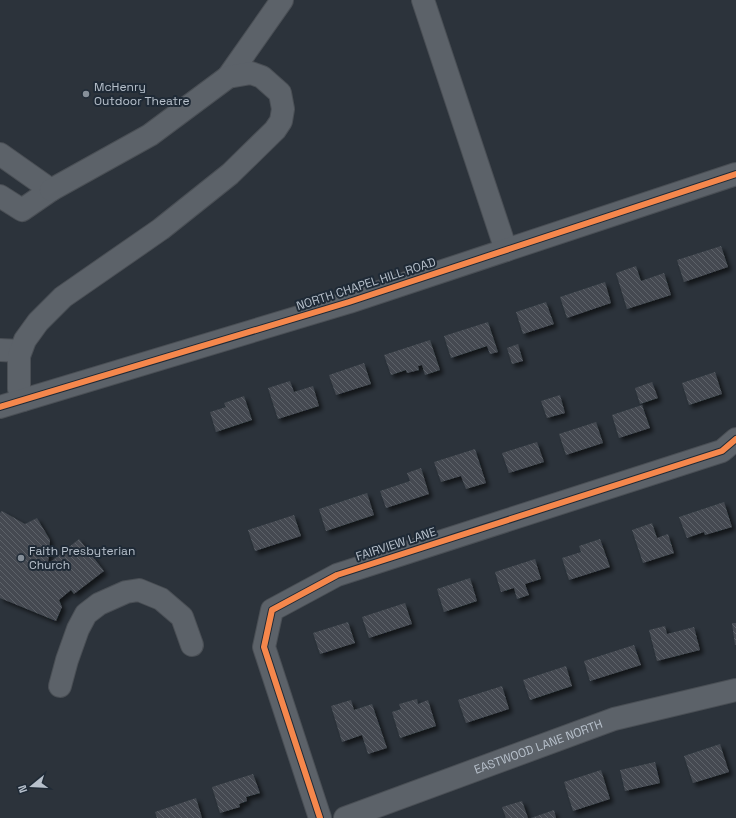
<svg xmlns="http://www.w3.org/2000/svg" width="736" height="818" viewBox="0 0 736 818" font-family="'Space Grotesk',sans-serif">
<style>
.building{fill:url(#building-back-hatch);filter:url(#shadow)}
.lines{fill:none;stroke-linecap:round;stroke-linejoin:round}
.minor-casing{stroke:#4a4f55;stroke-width:24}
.minor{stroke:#5c6269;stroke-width:22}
.cycleway-casing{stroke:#1f2a36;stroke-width:8}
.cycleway{stroke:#f5874c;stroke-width:6}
.poi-dot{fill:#868f99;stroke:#1f2a36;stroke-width:1.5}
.labels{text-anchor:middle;stroke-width:4;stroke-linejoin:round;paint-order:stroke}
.poi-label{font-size:12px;fill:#b7c0cb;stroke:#1f2a36;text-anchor:start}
.street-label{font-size:12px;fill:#b7c0cb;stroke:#1f2a36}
</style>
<defs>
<pattern id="building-back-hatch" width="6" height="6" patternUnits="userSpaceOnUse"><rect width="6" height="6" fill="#444a51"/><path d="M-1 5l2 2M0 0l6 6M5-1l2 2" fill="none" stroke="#5d6269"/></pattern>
<filter id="shadow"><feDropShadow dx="3.5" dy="3.5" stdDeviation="2" flood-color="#0009"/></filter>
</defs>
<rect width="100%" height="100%" fill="#2c333b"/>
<g class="building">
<path d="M721,246L728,267L684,282L677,260Z"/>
<path d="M636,266L641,281L664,273L671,295L627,309L616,273Z"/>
<path d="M605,282L611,303L567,318L560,297Z"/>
<path d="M546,302L554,324L523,334L516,312Z"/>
<path d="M488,322L498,352L490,354L487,346L451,358L444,336Z"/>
<path d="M430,340L440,370L425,375L422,365L418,366L419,370L407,373L406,370L391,375L384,355Z"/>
<path d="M518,344L523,361L512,364L507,348Z"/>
<path d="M364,363L371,384L336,395L329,375Z"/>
<path d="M715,372L722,394L689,405L682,383Z"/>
<path d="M290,381L294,392L313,386L319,406L278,419L268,388Z"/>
<path d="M652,382L658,398L640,404L635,388Z"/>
<path d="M560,395L565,413L547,418L541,401Z"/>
<path d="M244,396L252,420L216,432L210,412L226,407L224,403Z"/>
<path d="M642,405L650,428L619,438L612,415Z"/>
<path d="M596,422L603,443L566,455L559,434Z"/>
<path d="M537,442L544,462L509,473L502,453Z"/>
<path d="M475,449L486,483L466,489L461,476L441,482L434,462Z"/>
<path d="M421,468L429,494L386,508L380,491L410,481L407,473Z"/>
<path d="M367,493L374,515L326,531L319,509Z"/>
<path d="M724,502L732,527L705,535L704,532L687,538L679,517Z"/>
<path d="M2,511L25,524L37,518L50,540L48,564L79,539L104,571L74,594L71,590L59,600L62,607L56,621L0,598V513Z"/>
<path d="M294,515L301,536L255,551L248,530Z"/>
<path d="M652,523L657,538L668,534L674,553L643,563L632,530Z"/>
<path d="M600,539L610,567L569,580L562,558L581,552L579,546Z"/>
<path d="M535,559L541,579L525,584L529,595L517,599L514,588L501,592L495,572Z"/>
<path d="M470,578L477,601L444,612L437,589Z"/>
<path d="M405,603L412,624L369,638L362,617Z"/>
<path d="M348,622L355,643L320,654L313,633Z"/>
<path d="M732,623H736V645H735Z"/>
<path d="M665,626L667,634L694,627L700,650L657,661L649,630Z"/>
<path d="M634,645L641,665L590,681L584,661Z"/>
<path d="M566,666L572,686L530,700L523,680Z"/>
<path d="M502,686L509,709L466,723L458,700Z"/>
<path d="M417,699L418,704L428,700L436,726L400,738L392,712L401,709L399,704Z"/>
<path d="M351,700L354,710L372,704L387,748L368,754L362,735L342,742L331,706Z"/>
<path d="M720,744L729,772L693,783L684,756Z"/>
<path d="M655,762L660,783L625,791L620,770Z"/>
<path d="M601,770L610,799L573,811L564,782Z"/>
<path d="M253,774L260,793L246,797L247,801L239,804L240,807L220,813L212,787Z"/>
<path d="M196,798L202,818H157L155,812Z"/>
<path d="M522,801L528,818H506L502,807Z"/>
<path d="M554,810L556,818H531Z"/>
</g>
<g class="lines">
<g class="minor-casing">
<g id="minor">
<path d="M423,0L506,250"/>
<path d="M228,77L282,0"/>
<path d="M0,154L51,190L22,210L0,196"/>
<path d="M0,350L20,351"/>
<path d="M23,400L19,389V356L25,340L38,322L63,297L161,229L230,174L275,130L281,121L283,109L280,93L262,77L251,73L228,77L150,135L51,190"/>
<path d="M0,407L349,302L736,174"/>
<path d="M60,686L67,660L78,629L86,614L99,604L126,592L139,590L161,599L182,617L192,645"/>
<path d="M320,818L264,647L272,610L337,575L722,451L736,439"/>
<path id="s1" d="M345,818L614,719L736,690"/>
</g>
</g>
<use href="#minor" class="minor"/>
<g class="cycleway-casing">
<g id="cycleway">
<path d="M0,407L349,302L736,174"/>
<path d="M320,818L264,647L272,610L337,575L722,451L736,439"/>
</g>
</g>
<use href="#cycleway" class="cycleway"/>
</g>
<g class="poi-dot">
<circle cx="86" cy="94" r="4"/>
<circle cx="21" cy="558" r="4"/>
</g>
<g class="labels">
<g class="poi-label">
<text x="94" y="91">McHenry<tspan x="94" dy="14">Outdoor Theatre</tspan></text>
<text x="29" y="555">Faith Presbyterian<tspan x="29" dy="14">Church</tspan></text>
</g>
<g class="street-label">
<text transform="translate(366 284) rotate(-18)" y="4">NORTH CHAPEL HILL ROAD</text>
<text transform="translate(396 544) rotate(-18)" y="4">FAIRVIEW LANE</text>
<text dy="4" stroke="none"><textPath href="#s1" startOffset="206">EASTWOOD LANE NORTH</textPath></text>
</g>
</g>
<g transform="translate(32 786) rotate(252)" stroke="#1f2a36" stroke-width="3" paint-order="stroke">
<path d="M0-3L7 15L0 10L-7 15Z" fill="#b7c0cb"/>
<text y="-6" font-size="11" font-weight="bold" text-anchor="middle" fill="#b7c0cb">N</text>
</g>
</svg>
